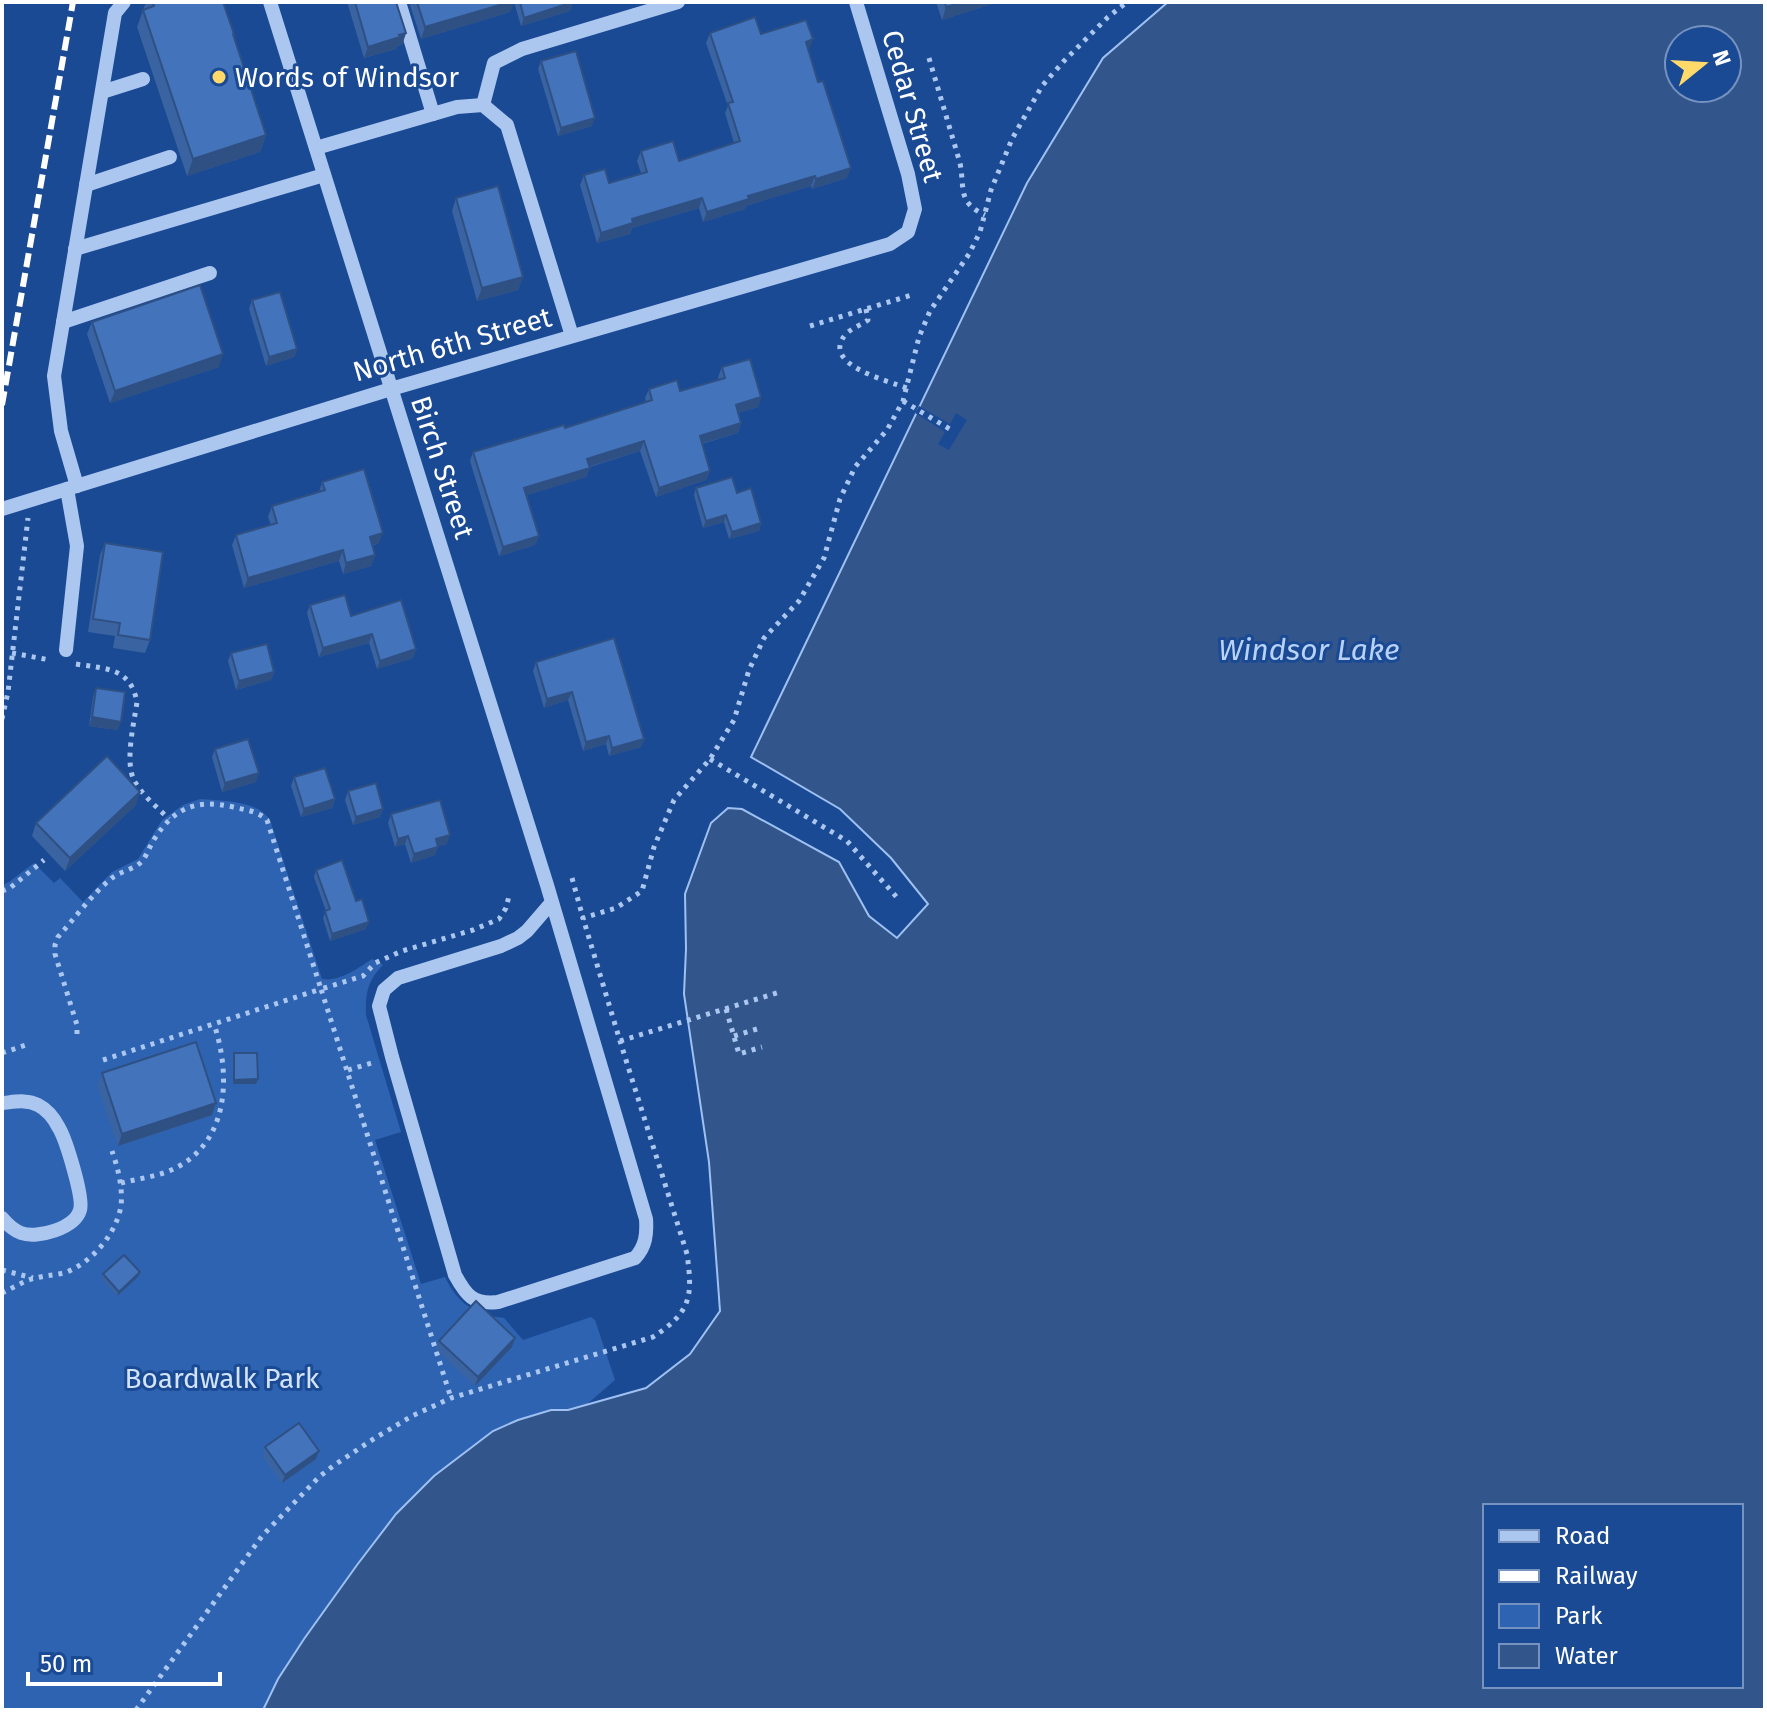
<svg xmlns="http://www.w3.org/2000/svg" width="1767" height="1712" viewBox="0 0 1767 1712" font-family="'Fira Sans',sans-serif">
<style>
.green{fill:#2e63b2}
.water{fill:#32568c;stroke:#9ec1f2;stroke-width:2;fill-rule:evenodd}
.pier{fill:#1a4a94}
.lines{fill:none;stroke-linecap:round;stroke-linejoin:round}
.path{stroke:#abc7f0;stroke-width:5;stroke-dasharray:4 6;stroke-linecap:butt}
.minor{stroke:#abc7f0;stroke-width:14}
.rail{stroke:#fff;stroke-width:6;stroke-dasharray:14 6;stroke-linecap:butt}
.wall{fill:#3a63a1}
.shaded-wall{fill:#2f5083}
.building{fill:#4373bb;stroke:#2f5083;stroke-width:2}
.poi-dot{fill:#ffda6a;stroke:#1a4a94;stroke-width:3}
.labels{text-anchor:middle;stroke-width:6;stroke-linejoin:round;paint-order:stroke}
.poi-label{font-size:28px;fill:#fff;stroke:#1a4a94;text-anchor:start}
.street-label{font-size:28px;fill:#fff;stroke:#1a4a94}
.park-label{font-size:28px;fill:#d2e3fb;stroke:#1a4a94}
.water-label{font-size:30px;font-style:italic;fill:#b7d2f6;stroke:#1a4a94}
</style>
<rect width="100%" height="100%" fill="#1a4a94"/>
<path class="green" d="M200,799C222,801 257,800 270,820L322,979C340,982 358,968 372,959L383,965C368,980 365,993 366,1015L401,1132L375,1140L421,1284L445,1277C458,1304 475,1315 504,1318L523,1340L591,1317L595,1320L615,1380L586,1405L568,1410H551L518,1420L493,1431L434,1476L396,1514L357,1565L304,1639L278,1679L263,1710H2V885L9,882L34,863L54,883L60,878L83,902L112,872L138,859L162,820L183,805Z"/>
<path class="water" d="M1168,2H1765V1710H263L278,1679L304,1639L357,1565L396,1514L434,1476L493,1431L518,1420L551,1410H568L646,1388L690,1354L720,1311L709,1162L684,994L686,949L685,894L711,823L728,808L742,809L839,862L869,916L897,938L928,904L891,858L840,809L751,757L1027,183L1103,58ZM1679,40H1727V88H1679ZM1485,1506H1741V1686H1485Z"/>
<path class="pier" d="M919,406L950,424L956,413L967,420L949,450L938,444L945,432L915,413Z"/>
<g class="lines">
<g class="path">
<path d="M929,58L960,163C965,189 957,202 985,215"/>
<path d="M866,309L868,320C861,325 852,328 846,334C819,364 888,381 907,388"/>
<path d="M810,326L915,294"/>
<path d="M903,401L953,431"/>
<path d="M12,653L50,660"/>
<path d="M76,664C106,669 130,667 137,702C134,723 124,764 135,782C143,796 158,808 169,819"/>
<path d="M2,719L8,692L28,518"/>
<path d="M710,759L847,841L900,901"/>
<path d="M572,878L583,918"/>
<path d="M2,891L10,888L44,860"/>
<path d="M726,1009L739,1054L762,1047"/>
<path d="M77,1034V1025L55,954V945L58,937C75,918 92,894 112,878C121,871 136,869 143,860C148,853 150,845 155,838C175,807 197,799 233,807C245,810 258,811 267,820L321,989L363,976L375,963L402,951L473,930L499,919L506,908L509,896"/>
<path d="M734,1036L757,1029"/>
<path d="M620,1041L780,992"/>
<path d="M2,1053L29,1044"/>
<path d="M103,1060L321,989L451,1398"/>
<path d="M348,1070L375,1062"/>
<path d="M121,1183C141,1178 163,1176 181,1165C230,1136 230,1072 214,1024"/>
<path d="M2,1270L33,1278"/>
<path d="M2,1293C13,1288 25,1280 36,1278C47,1275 57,1275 67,1272C93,1261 116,1234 121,1206C123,1188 118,1168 112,1151"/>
<path d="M136,1710L262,1536L319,1477L333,1466L375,1438L412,1416L451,1398L653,1337C691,1312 693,1297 687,1254L620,1041L583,918L616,908L642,891L654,847L674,800L710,759L734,720L749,670L764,638L799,601L824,558L840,499L855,467L887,430L903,401L919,337L930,311L969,254L980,232L991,190L1012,139L1042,86L1064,61L1108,17L1127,2"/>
</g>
<g class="minor">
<path d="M270,2L547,885L646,1219C647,1234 646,1246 635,1258L498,1302C473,1305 466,1295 455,1275L392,1057L379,1006L384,990L398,978L501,946L518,938L527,931L552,902"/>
<path d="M399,2L433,114"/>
<path d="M102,92L143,79"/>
<path d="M483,105L494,63L522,49L678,2"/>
<path d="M316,148L457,107L483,105L507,125L572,336"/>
<path d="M86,185L170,157"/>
<path d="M75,249L324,175"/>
<path d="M63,322L210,273"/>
<path d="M77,486L61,431L54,376L115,13L124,2"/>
<path d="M2,509L391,389L890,244L908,232L915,209L908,174L856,2"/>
<path d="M66,650L77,546L67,489"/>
<path d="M2,1103C14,1102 27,1099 38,1105C48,1110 54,1118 59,1128C66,1140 84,1198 80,1210C75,1228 38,1239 21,1233C13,1230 7,1224 2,1218"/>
</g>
<path class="rail" d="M2,405L73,2"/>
</g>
<g class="wall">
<path d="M146,2H223L233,36L266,135L260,152L187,176L137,27Z"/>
<path d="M347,2H396L406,33L402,45L397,46L396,49L364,58Z"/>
<path d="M409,2H514L510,12L421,39Z"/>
<path d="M514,2H573L570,11L521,26Z"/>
<path d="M936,2H998L942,20Z"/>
<path d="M710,33L761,34L813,39L808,50L847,178L812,189L811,186L746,206L745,209L703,222L699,208L632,228L630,234L597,243L580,185L584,175L609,183L641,173L637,161L641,151L679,161L734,143L725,113L728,106L706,43Z"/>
<path d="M541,61L592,126L558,136L538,69Z"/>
<path d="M456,198L523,277L518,290L477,301L452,211Z"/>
<path d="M252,300L297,349L294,357L266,366L249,309Z"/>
<path d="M92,322L219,367L110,403L87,334Z"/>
<path d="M722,367L761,397L758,407L738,413L741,423L738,433L702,444L710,471L706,480L656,497L640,451L590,467L586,477L527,495L539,536L535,545L499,556L470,461L473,452L565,428L646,402L645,398L649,389L680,391L719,380L718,377Z"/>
<path d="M322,482L379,543L372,546L375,555L371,566L343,574L339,561L244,588L232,545L236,535L271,525L268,517L272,506L319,492Z"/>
<path d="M696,488L737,493L761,523L759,531L729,539L724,522L703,528L694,495Z"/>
<path d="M105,543L150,640L145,653L113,648L115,636L88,632L100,555Z"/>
<path d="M310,605L351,616L416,649L413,658L377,669L369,643L319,657L307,613Z"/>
<path d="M231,653L274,672L271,680L236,690L228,661Z"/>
<path d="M536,662L644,739L641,747L609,756L606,744L583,751L568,700L544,708L533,671Z"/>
<path d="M96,688L118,730L89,726L93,697Z"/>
<path d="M215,749L256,782L222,792L212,757Z"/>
<path d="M294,777L335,799L332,808L301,817L291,786Z"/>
<path d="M348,791L383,809L380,817L353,825L345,800Z"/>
<path d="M136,805L65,871L32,836L36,823Z"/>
<path d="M391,814L447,844L438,846L435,855L411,863L405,844L395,847L388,823Z"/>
<path d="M316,870L366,929L330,941L323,918L326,911L314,877Z"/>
<path d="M234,1053L258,1079L256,1084H233L232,1058Z"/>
<path d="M102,1073L212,1115L118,1146L97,1085Z"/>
<path d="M140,1272L138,1277L117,1296L101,1278L103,1274Z"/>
<path d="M515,1338L512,1347L475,1386L436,1349L439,1341Z"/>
<path d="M265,1447L319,1451L316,1459L282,1483L262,1456Z"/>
</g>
<g class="shaded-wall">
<path d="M510,2H514L510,12L421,39L425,27Z"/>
<path d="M573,2L570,11L521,26L524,18Z"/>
<path d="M963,2H998L942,20L946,7Z"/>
<path d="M406,33L402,45L397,46L396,49L364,58L368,47Z"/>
<path d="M813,39L809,50L802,52L806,42Z"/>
<path d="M595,118L592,126L558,136L561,128Z"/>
<path d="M266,135L260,152L187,176L193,159Z"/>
<path d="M851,168L847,178L812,189L816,179Z"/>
<path d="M815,176L811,186L746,206L745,209L703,222L707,212L748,196Z"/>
<path d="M702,198L699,208L632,228L630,234L597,243L601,233L632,219Z"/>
<path d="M523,277L518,290L477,301L482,288Z"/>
<path d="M297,349L294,357L266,366L269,357Z"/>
<path d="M223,354L219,367L110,403L115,391Z"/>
<path d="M761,397L758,407L732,415L736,405Z"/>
<path d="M741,423L738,433L696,445L700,436Z"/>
<path d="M644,441L640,451L584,468L587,459Z"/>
<path d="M590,468L586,477L521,497L524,488Z"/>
<path d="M710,471L706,480L656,497L659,488Z"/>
<path d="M726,515L724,522L703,528L706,521Z"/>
<path d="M761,523L759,531L729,539L732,532Z"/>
<path d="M383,533L379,543L366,547L370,537Z"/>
<path d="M539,536L535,545L499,556L503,547Z"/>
<path d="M343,550L339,561L244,588L248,578Z"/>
<path d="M375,555L371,566L343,574L346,563Z"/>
<path d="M372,634L369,643L319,657L323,648Z"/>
<path d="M416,649L413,658L377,669L380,661Z"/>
<path d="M274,672L271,680L236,690L239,681Z"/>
<path d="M572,692L568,700L544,708L547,699Z"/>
<path d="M92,717L121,722L118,730L89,726Z"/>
<path d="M609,736L606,744L583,751L586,742Z"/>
<path d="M644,739L641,747L609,756L612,748Z"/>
<path d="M259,773L256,782L222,792L225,783Z"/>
<path d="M140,792L136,805L65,871L70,858Z"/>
<path d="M335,799L332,808L301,817L304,809Z"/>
<path d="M383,809L380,817L353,825L356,817Z"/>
<path d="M450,835L447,844L433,848L436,839Z"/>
<path d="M408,836L405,844L395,847L398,839Z"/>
<path d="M438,847L435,855L411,863L414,854Z"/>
<path d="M369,922L366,929L330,941L332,934Z"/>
<path d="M258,1079L256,1084H233L234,1080Z"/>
<path d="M216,1103L212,1115L118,1146L122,1134Z"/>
<path d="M140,1272L138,1277L117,1296L119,1292Z"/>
<path d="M515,1338L512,1347L475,1386L478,1377Z"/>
<path d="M319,1451L316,1459L282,1483L285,1475Z"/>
</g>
<g class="building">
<path d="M152,2H223L234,34H233L266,135L193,159L143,10L154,6Z"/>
<path d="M355,2H396L406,33L399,35L400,37L368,47Z"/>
<path d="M417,2H510L425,27Z"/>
<path d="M520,2H573L524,18Z"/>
<path d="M945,2H963L946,7Z"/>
<path d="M755,17L761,34L806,20L813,39L806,42L818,82L823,81L851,168L816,179L815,176L748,196L749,199L707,212L702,198L632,219L633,223L601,233L584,175L605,169L609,183L647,172L641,151L673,141L679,161L740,141L728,103L733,102L710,33Z"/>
<path d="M576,51L595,118L561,128L541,61Z"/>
<path d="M498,186L523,277L482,288L456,198Z"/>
<path d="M200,285L223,354L115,391L92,322Z"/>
<path d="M280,292L297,349L269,357L252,300Z"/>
<path d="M750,359L761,397L736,405L741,423L700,436L710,471L659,488L644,441L587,459L590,468L524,488L539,536L503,547L473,452L564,425L565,428L652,400L649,389L677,380L680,391L725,378L722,367Z"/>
<path d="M364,469L383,533L370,537L375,555L346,563L343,550L248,578L236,535L277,523L272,506L325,490L322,482Z"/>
<path d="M732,477L737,493L751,488L761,523L732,532L726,515L706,521L696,488Z"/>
<path d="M105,543L163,552L150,640L118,635L120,623L93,619Z"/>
<path d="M345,595L351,616L401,600L416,649L380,661L372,634L323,648L310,605Z"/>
<path d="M614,638L644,739L612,748L609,736L586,742L572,692L547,699L536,662Z"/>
<path d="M267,644L274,672L239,681L231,653Z"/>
<path d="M96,688L125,692L121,722L92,717Z"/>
<path d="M248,739L259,773L225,783L215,749Z"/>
<path d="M107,756L140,792L70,858L36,823Z"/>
<path d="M325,768L335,799L304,809L294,777Z"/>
<path d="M376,783L383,809L356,817L348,791Z"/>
<path d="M440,800L450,835L436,839L438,847L414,854L408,836L398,839L391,814Z"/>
<path d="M342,860L356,901L362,899L369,922L332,934L325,911L330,909L316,870Z"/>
<path d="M196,1042L216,1103L122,1134L102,1073Z"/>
<path d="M234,1053H257L258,1079L234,1080Z"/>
<path d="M124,1255L140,1272L119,1292L103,1274Z"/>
<path d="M476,1301L515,1338L478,1377L439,1341Z"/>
<path d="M299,1423L319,1451L285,1475L265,1447Z"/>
</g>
<circle class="poi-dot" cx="219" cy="77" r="8"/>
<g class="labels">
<g class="poi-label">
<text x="235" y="87">Words of Windsor</text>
</g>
<g class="street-label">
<text transform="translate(913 106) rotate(74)" y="10">Cedar Street</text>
<text transform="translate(452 344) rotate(-16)" y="10">North 6th Street</text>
<text transform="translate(443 467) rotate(72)" y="10">Birch Street</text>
</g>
<g class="park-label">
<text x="222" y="1388">Boardwalk Park</text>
</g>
<g class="water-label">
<text x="1309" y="660">Windsor Lake</text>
</g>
</g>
<rect width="1767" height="1712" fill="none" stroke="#ffffff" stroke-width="8"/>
<rect x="1483" y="1504" width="260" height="184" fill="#1a4a94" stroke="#7692bf" stroke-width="2"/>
<rect x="1499" y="1530" width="40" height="12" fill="#abc7f0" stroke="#7692bf" stroke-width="2"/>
<text x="1555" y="1544" font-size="24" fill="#ffffff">Road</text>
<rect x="1499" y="1570" width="40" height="12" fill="#ffffff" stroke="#7692bf" stroke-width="2"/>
<text x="1555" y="1584" font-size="24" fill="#ffffff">Railway</text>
<rect x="1499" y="1604" width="40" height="24" fill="#2e63b2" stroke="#7692bf" stroke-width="2"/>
<text x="1555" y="1624" font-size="24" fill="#ffffff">Park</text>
<rect x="1499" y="1644" width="40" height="24" fill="#32568c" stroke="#7692bf" stroke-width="2"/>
<text x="1555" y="1664" font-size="24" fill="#ffffff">Water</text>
<g transform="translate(1703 64) rotate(72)"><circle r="38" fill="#1a4a94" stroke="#7692bf" stroke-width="2"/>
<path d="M0-6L14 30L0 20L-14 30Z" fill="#ffda6a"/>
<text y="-12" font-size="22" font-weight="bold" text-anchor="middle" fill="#ffffff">N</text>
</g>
<path d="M28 1672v12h192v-12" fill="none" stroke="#ffffff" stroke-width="4"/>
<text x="40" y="1672" font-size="24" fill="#ffffff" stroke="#1a4a94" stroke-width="6" paint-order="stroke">50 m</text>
</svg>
